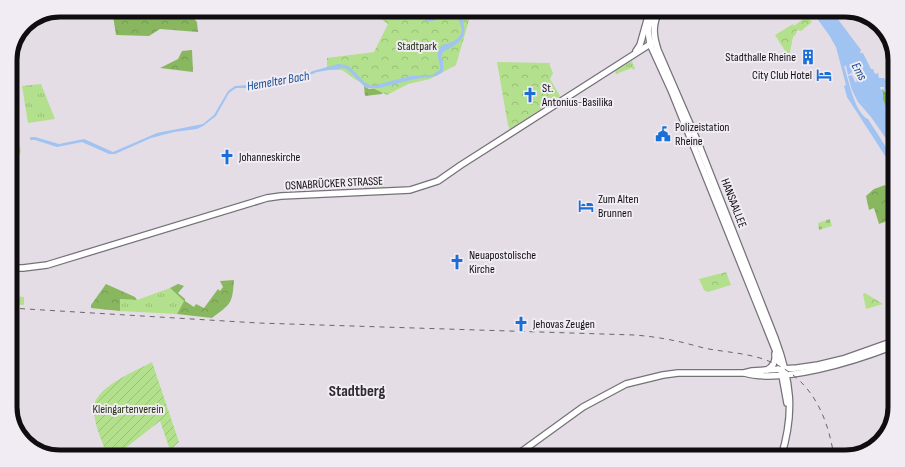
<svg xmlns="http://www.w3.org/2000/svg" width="905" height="467" viewBox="0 0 905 467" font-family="'Sofia Sans Condensed',sans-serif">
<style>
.grass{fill:url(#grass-tufts)}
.forest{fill:url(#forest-crowns)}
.cemetery{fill:url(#cemetery-stones)}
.park{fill:url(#park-crowns)}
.garden{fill:url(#garden-furrows)}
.water{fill:#a0c3f2}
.pier{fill:#e4dde6}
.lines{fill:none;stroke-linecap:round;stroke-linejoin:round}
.stream{stroke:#a0c3f2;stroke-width:1}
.major-casing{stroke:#767178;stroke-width:8}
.major{stroke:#fff;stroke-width:5.5}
.rail{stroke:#69656b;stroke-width:1;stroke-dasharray:5 5;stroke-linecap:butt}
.labels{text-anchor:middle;stroke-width:4;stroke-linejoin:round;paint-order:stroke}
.park-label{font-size:12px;fill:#21330f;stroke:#f1ebf3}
.poi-label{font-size:12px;fill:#0f0d10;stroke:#f1ebf3;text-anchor:start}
.street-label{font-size:12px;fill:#0f0d10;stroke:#f1ebf3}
.water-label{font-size:13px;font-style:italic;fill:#154c90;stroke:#f1ebf3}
.district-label{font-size:16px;font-weight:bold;fill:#2d292f;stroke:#f1ebf3}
.rim{fill:none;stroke:#0f0d10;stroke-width:5}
</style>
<defs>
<pattern id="grass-tufts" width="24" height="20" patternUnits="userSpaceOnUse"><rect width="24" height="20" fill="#b3e08c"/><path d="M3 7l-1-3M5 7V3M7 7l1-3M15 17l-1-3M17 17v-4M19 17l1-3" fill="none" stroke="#99bf78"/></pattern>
<pattern id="forest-crowns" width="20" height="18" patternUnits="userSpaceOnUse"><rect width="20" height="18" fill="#89b75f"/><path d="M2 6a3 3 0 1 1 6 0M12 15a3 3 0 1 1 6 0" fill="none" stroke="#759c52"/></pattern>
<pattern id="cemetery-stones" width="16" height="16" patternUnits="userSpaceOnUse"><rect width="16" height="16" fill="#b3e08c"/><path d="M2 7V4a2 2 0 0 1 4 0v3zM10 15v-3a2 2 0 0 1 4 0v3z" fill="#99bf78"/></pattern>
<pattern id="park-crowns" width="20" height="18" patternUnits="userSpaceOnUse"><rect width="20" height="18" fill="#b3e08c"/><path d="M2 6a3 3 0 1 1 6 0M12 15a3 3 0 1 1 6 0" fill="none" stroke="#99bf78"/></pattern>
<pattern id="garden-furrows" width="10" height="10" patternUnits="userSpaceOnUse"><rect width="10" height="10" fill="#b3e08c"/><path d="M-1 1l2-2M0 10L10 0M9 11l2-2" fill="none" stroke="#99bf78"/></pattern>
</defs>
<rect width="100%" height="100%" fill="#e4dde6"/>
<g class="grass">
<path d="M632,61L635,69L633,70L632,68L616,74L615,71Z"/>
<path d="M41,84L55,119L28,123L22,86Z"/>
<path d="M10,116H17L18,136H10Z"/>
<path d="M18,141L21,151L19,156L15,159H10V142Z"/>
<path d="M385,183L384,187L363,188V184Z"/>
<path d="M170,288L184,301L177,314L120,311V299L137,300Z"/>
<path d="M11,296L24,297V305L11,304Z"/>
</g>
<g class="forest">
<path d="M133,10H196L195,20L197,22L198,32L160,29L149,36L116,35L113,16Z"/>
<path d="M192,50L193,72L160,68L178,59L182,51Z"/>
<path d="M364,86L369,89L384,87L382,94L365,96Z"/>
<path d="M882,89C895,100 894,112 894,127L883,100Z"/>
<path d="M885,185L887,188L893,185V219L879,224L874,208L869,210L866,196L874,189Z"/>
<path d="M234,280C232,304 232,303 212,318L177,314L184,301L170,288L178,284L184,286L178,293L185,299V301L194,307L196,304L204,308L218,289L220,291L223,287L220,281Z"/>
<path d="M106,284L135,297L137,300L120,299V311L91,308V305Z"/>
</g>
<path class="cemetery" d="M830,219L832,226L819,230L818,223Z"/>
<g class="park">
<path d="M219,10H236V12L221,16Z"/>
<path d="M368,10H472L456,65L430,79L408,84L387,95L356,80L342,70H327V58L374,52L388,24Z"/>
<path d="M807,16L812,22L801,31L797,30L796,34L793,37L789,57L775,35L793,24L794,26Z"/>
<path d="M497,62L550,63V66L553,73L550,79L560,96L510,129L508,125Z"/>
<path d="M726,272L731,285L708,292L704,290L699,279Z"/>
<path d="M865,293L883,304L866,309L863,294Z"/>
</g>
<path class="garden" d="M152,362L179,442L170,450L160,421L114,457H108C102,441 93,423 94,406C97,386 136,371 152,362Z"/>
<g class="water">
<path d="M424,10H442C438,25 422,25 422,12Z"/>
<path d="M459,10H463C461,16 463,20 464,26C467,41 453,46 443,52L441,58L443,60V72L436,76L415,79L379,88H366L347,69L342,68L317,72L301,79H285L262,88H236L229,93L216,116L203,126L197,129L174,132L151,138L115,154H109L82,142L57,147L35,140H10V138L35,137L59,144L84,139L113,152L157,133L203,124L214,115L228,91L235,86L262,84L285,76H302L313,71L338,64L347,65L355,72L364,82L372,86L410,76L432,75L440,70C441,59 433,56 442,45C451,43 458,41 462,31C462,24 455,17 459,10Z"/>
<path d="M811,10H831L861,50L860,53H863L871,69H873L875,74L878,73L879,78H884L886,81L884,87H880V88L883,92V100L894,127V150L871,117L858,102L852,90L848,76L852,75L855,82H857L855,76L857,77L858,76L853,72L848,75L846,66H844C848,78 855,114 868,119L893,158V168L847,97L844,86L846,85L836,47L829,35Z"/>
</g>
<path class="pier" d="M30,135V141L19,142L18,136Z"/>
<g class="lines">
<g class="stream">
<path d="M886,84L884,90L888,96"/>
<path d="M884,86L892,95"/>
</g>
<g class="major-casing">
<g id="major">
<path d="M653,10L648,30L650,44L671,90L779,359L787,403"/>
<path d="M660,10C652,24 653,35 658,50L697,140L775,338C791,381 795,412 781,457"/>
<path d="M636,51L640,45L647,20"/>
<path d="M10,268H23L47,265L267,198L281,196L410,190L438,181L461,165L655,41"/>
<path d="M767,370C774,366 776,361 775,354"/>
<path d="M745,373C782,384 855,361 891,347"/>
<path d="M514,457L583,407L626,384L663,375L678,373H744L752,371L797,368L818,365L843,359L891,342"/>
</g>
</g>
<use href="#major" class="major"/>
<path class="rail" d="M10,308L258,323L634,335C648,336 662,338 676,341C687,343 698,347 709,349C726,352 743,353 760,358C808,373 827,411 834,457"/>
</g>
<defs>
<g id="building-bare" transform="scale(1.2)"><path d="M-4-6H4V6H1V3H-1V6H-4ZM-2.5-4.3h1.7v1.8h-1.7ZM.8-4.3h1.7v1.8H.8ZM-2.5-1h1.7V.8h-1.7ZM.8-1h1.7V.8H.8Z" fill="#1a6ed8" stroke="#f1ebf3" stroke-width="2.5" paint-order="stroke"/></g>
<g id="hotel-bare" transform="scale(1.2)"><path d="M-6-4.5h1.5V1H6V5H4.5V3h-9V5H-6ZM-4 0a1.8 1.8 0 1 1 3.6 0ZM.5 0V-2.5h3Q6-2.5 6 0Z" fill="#1a6ed8" stroke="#f1ebf3" stroke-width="2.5" paint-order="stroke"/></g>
<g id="church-bare" transform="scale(1.2)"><path d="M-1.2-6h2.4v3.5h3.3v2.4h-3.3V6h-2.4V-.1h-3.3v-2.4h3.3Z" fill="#1a6ed8" stroke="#f1ebf3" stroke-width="2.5" paint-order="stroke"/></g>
<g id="civic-bare" transform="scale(1.2)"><path d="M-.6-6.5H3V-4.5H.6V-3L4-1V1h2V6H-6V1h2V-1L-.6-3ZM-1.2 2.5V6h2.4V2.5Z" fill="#1a6ed8" stroke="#f1ebf3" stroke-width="2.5" paint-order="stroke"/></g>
</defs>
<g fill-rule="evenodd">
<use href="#building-bare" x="808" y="57"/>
<use href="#hotel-bare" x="824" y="75"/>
<use href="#church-bare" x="530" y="95"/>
<use href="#civic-bare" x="663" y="134"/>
<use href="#church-bare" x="227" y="157"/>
<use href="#hotel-bare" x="586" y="206"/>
<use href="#church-bare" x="457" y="262"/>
<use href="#church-bare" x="521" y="324"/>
</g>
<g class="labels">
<g class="park-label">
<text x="417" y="50">Stadtpark</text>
<text x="128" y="413">Kleingartenverein</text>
</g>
<g class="poi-label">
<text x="796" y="61" text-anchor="end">Stadthalle Rheine</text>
<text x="812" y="79" text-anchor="end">City Club Hotel</text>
<text x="542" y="92">St.<tspan x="542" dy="14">Antonius-Basilika</tspan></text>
<text x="675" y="131">Polizeistation<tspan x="675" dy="14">Rheine</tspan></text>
<text x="239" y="161">Johanneskirche</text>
<text x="598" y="203">Zum Alten<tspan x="598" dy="14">Brunnen</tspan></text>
<text x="469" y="259">Neuapostolische<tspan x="469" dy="14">Kirche</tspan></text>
<text x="533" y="328">Jehovas Zeugen</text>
</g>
<g class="street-label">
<text transform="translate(334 183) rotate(-3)" y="4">OSNABRÜCKER STRASSE</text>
<text transform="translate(734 203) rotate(69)" y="4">HANSAALLEE</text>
</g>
<g class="water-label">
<text transform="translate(860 71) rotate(61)" y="5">Ems</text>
<text transform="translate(278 80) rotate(-10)" y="5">Hemelter Bach</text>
</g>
<g class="district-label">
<text x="357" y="396">Stadtberg</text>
</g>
</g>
<path d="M0 0H905V467H0ZM60 17H845A43 43 0 0 1 888 60V407A43 43 0 0 1 845 450H60A43 43 0 0 1 17 407V60A43 43 0 0 1 60 17Z" fill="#f1ebf3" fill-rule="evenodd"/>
<path class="rim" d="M60 17H845A43 43 0 0 1 888 60V407A43 43 0 0 1 845 450H60A43 43 0 0 1 17 407V60A43 43 0 0 1 60 17Z"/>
</svg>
